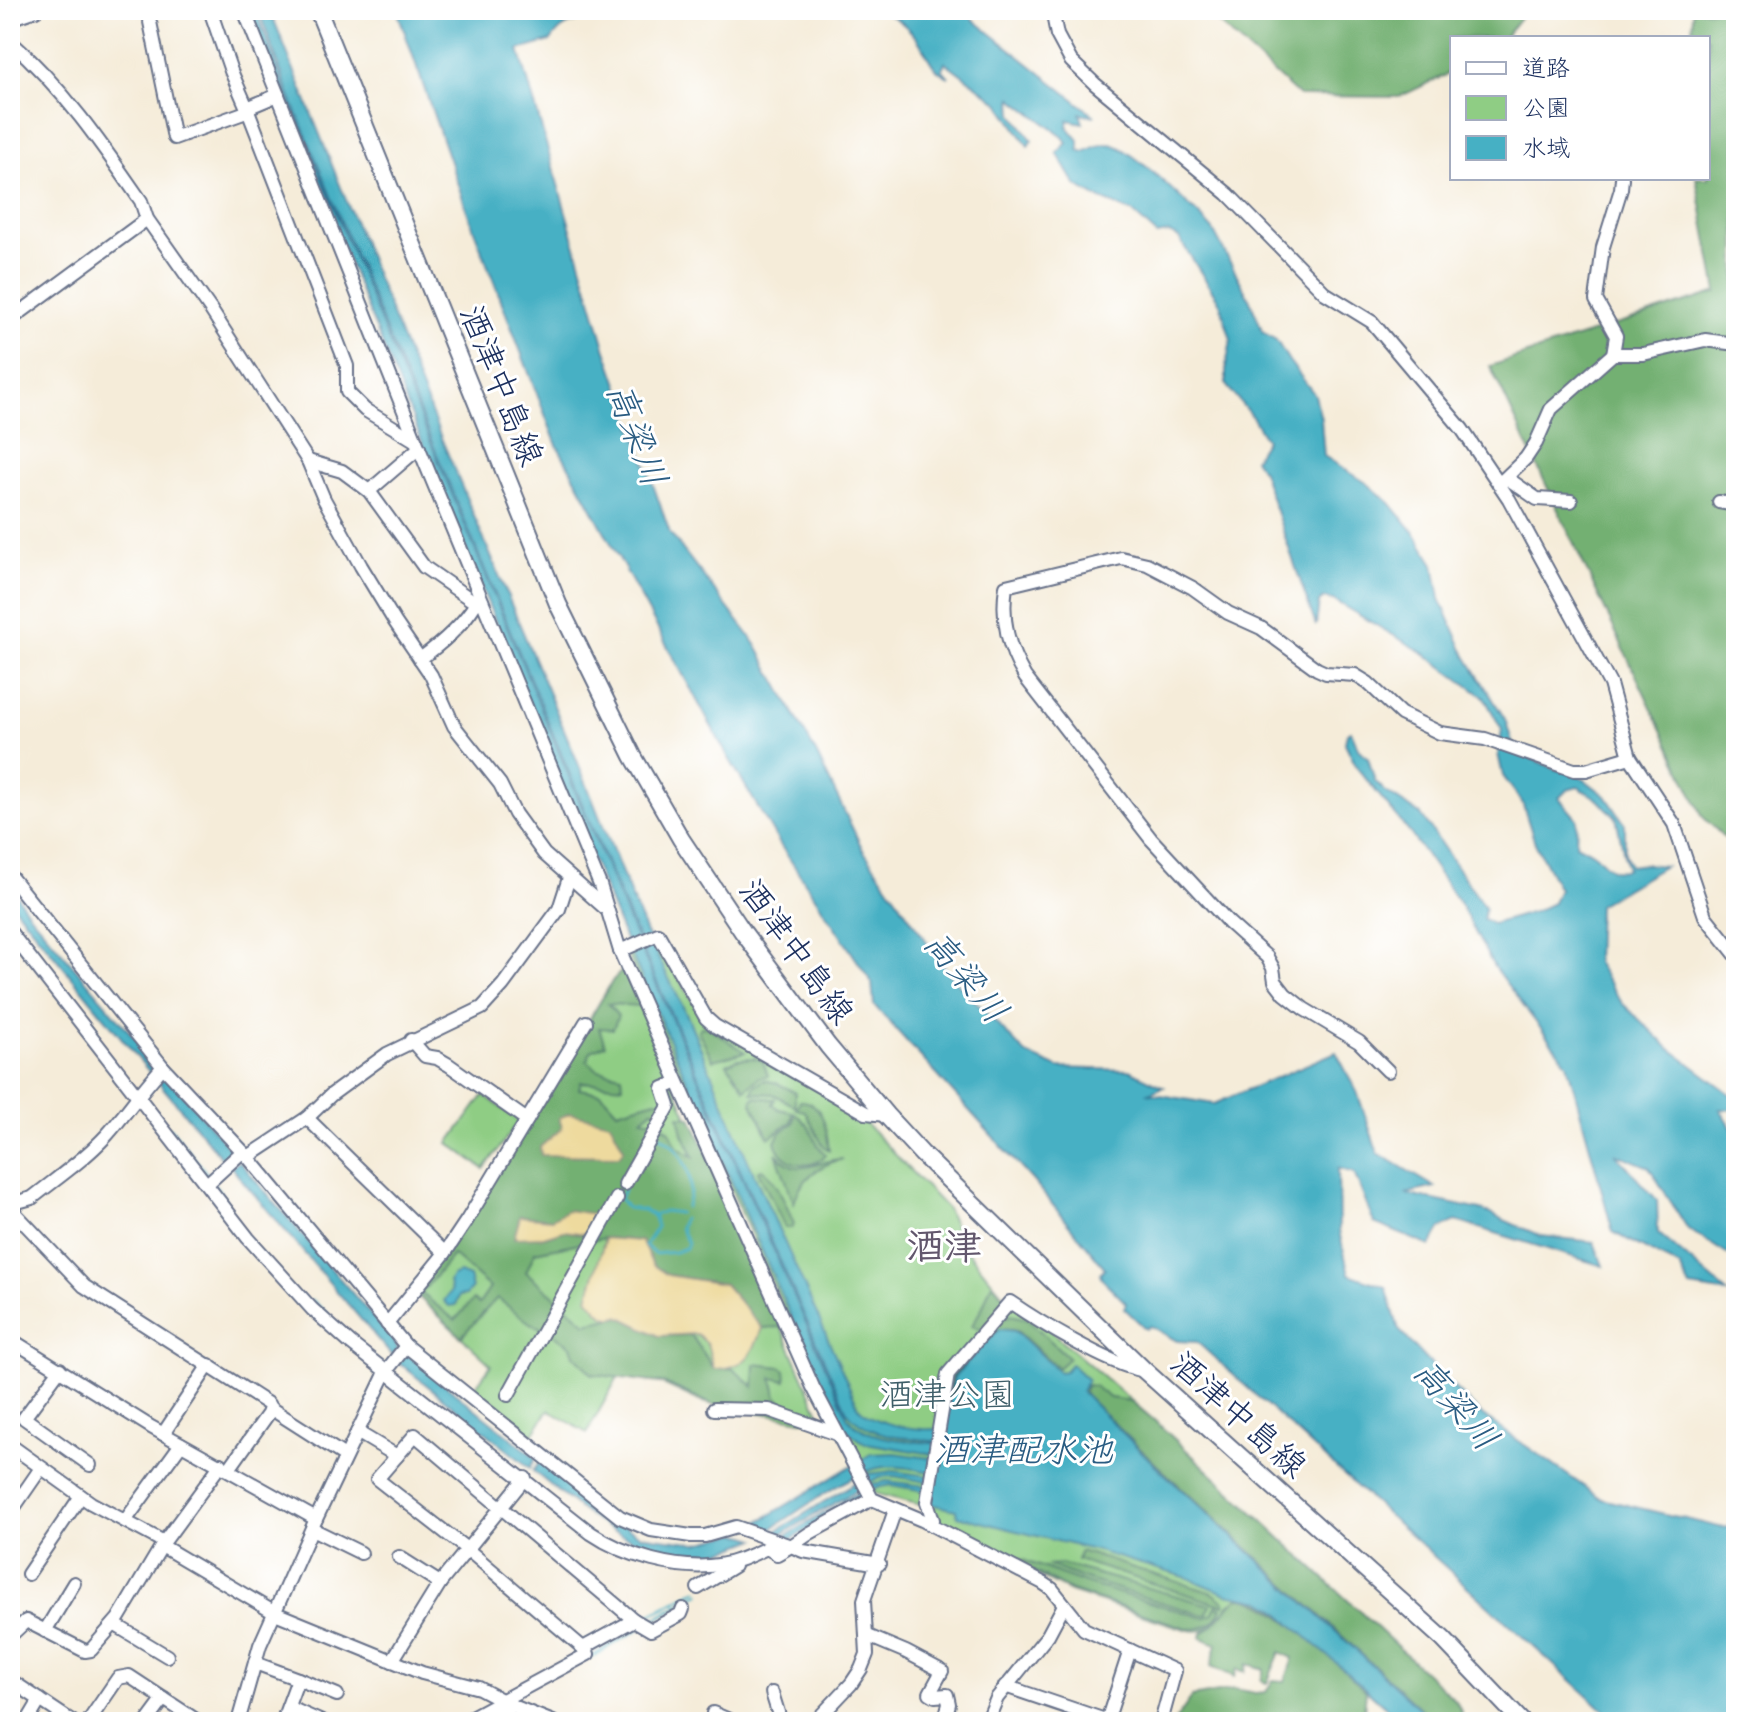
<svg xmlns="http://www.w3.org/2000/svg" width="1746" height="1732" viewBox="0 0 1746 1732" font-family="'Indie Flower','Klee One',sans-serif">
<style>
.green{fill:#8fcd84;stroke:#557e71;stroke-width:2}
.forest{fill:#73b072;stroke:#477068;stroke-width:2;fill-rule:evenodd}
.sand{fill:#eeda9e;stroke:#84847e;stroke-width:2}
.water{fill:#46b0c4;stroke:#307091;stroke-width:2;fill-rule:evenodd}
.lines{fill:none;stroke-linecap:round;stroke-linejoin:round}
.stream{stroke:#46b0c4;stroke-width:3}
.minor-casing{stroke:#677189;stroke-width:16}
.major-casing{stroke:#677189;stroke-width:20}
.minor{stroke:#fff;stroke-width:12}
.major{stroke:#fff;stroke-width:16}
.labels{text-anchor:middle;stroke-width:6;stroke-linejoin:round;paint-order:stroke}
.street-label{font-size:34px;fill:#1b2f5e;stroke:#fff}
.park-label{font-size:34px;fill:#3e5e69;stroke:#fff}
.water-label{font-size:36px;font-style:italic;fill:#2a5c82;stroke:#fff}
.quarter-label{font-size:38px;font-weight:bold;fill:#62576d;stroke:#fff}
</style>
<rect width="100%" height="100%" fill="#fff"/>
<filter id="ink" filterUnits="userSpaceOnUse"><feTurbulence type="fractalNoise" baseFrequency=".0125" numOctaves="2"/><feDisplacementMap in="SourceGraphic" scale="16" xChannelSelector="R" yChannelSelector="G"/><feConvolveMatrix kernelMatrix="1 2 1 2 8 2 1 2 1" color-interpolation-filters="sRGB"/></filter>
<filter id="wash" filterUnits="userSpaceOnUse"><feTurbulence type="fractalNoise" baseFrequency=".006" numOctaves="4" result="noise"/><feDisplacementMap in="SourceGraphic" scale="32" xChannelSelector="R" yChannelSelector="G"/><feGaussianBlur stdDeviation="1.8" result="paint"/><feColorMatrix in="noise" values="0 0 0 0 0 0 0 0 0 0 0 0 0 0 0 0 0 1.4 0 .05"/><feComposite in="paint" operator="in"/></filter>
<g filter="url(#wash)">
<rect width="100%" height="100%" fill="#f5ecd9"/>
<g class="green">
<path d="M655,938L703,1019L853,1110L947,1209L965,1248L1008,1301L1047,1328L1156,1422L1456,1701L1462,1714L1461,1722H1403L1274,1610C1214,1573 1234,1638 1188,1630L1070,1592L933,1522L925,1506L873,1493L820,1391L626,951Z"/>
<path d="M623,970L824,1424L702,1402L624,1366L587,1433L549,1410L529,1440L470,1394L491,1365L416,1294L536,1110L613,980Z"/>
<path d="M484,1095L519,1121L484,1169L449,1143Z"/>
</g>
<g class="forest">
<path d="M1204,10H1526L1504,38H1452V72L1399,97L1299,96Z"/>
<path d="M1693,10H1736V849L1703,817L1490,366L1717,292L1696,178H1708V38H1692Z"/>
<path d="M623,970L640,1006L608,1004L618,1016L613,1029L599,1028L605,1045L591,1051L587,1061L598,1070L622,1075L623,1086L581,1082L579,1089L601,1093L617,1111L656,1100L671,1104L663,1114L653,1110L642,1119L659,1122L670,1131L677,1147L694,1157L683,1134L679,1116L691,1117L782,1327L762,1328L724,1284L668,1275L653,1265L641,1241L605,1238L535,1252L526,1272L586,1323L619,1316L659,1336L691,1335L714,1369L732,1368L754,1387L755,1364L781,1367L785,1370L786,1381L772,1378L776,1395L792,1413L713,1405L667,1384L592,1374L574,1355L571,1346L552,1333L530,1323L497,1298L461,1337L416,1294L536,1110L613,980ZM521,1216L552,1219L592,1235L563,1231L544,1237ZM453,1255L490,1288L479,1304L473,1300L455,1320L421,1293Z"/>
<path d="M701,1027H708L745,1052L713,1060L698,1031Z"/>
<path d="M755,1058L763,1061L768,1076L760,1077L745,1089L727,1064L738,1059Z"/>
<path d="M764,1080L777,1083L795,1092V1106L773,1094L752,1093L755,1085Z"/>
<path d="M754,1097L775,1099L773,1104L779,1109L793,1112L791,1122L769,1138L752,1103Z"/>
<path d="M800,1101C824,1101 827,1132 829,1150L823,1146L805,1111L796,1109Z"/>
<path d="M795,1113L808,1125L819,1147L826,1155C810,1173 780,1164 775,1141L780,1133L793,1123Z"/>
<path d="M776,1153C799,1181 817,1159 843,1159C818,1165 801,1178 794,1203Z"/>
<path d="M762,1169C778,1180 786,1206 794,1224L792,1228L785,1227L758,1171Z"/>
<path d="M993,1283L1008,1301L982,1330L972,1326C975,1319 979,1314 982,1308C988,1297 985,1295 993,1283Z"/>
<path d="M1011,1315L1027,1319L1069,1358L1058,1368L1016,1330L998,1329L953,1376L945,1426L951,1376L1003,1319Z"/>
<path d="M1087,1385L1094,1386L1110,1398L1131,1401L1156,1422L1456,1701L1462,1714L1461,1722H1435L1157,1465L1085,1395L1084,1390Z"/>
<path d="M1080,1551L1213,1593L1225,1602L1224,1605L1215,1603L1077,1560Z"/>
<path d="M1009,1555L1088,1584L1204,1618L1212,1614L1216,1606L1222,1608C1217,1623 1206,1629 1190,1629L1071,1591L1008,1558Z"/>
<path d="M1061,1564L1210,1605L1207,1614L1203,1615L1084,1579L1047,1565Z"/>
<path d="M1239,1598C1272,1597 1341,1668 1366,1691L1363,1722H1174L1192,1697L1234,1689L1255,1693L1266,1692L1273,1680L1285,1681L1293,1658L1280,1652L1267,1683L1261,1681L1264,1669L1247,1664L1245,1672L1237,1669L1234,1677L1211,1666L1217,1644L1201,1638L1202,1633C1218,1624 1224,1608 1239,1598Z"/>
</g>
<g class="sand">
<path d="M570,1113L610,1122L624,1149L619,1156L541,1155L540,1147L562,1128L559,1118Z"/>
<path d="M567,1210L596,1214L593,1235L563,1231L544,1237L514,1238L520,1216L552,1219Z"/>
<path d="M605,1238L641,1241L653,1265L668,1275L724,1284L762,1328C752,1357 746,1367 714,1369L707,1344L697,1334L659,1336L619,1316C603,1321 597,1309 588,1298Z"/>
</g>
<g class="water">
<path d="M246,10H256L287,95L636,938L848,1418C868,1442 912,1440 940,1444V1442C907,1436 868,1440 846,1410L641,946L433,445L289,94L259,10H270L442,440L576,758L646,933L686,1013L745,1154L858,1406C870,1424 925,1434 945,1427L954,1377L999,1329L1015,1331L1059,1372L1065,1371L1071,1364L1088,1380L1081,1391L1156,1466L1434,1722H1403L1275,1609L1262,1601L1227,1594L1188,1578L1097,1551L957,1516L956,1510L930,1504L931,1492L891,1485L875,1488L789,1541L783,1538L873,1484L887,1481L932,1487L933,1483L894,1476L879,1477L777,1537L772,1534L869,1474L893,1471L934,1477L935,1473C919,1470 901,1465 885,1467C854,1469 794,1515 765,1533L750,1527L871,1454L895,1453L937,1459L932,1454L865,1443L843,1428L826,1396L626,942Z"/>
<path d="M397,10H602C582,26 567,16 551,41L519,50L605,347L670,533L755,643L816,753L863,850L949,974L1026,1054L1058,1068L1129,1070L1164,1087L1149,1093L1214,1104L1336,1052L1357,1092L1378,1153L1435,1187L1405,1194L1481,1210L1541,1236L1594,1242L1603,1266L1456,1221L1441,1228L1430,1246L1374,1223L1354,1173L1338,1168L1339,1231L1349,1274L1386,1287L1399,1330L1440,1374L1483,1416L1602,1499L1719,1527L1736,1528V1722H1617L1197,1342L1177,1341L1150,1326L1146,1329L1124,1308L1126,1303L1102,1279L1100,1273L1105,1268L1033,1181L874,1005L872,983L781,846L727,755L556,443L472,225Z"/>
<path d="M879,10H961L1095,116L1080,113L1083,123L1068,120V127L1079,140V150L1084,152C1094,147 1103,142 1114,145C1135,152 1184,201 1202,218L1213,230L1249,298L1263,332L1276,340L1289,361L1315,395L1321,419L1324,456L1368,484L1390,503L1414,532L1434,564L1440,599L1466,656L1505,719L1515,751L1555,769L1581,777L1606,796L1625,824V853L1630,866L1645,864L1665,866L1598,905L1596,962L1622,1003L1669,1048L1736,1098V1110L1720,1109L1736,1135V1260L1688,1229L1649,1167L1615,1153L1657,1200L1658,1233L1728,1293L1690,1287L1680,1267L1613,1232L1567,1063L1494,967L1460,904L1410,833L1357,768L1345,743L1347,733L1351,731L1359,750L1368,758L1375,781L1385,791L1421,815L1485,908L1483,919L1492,924L1534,912L1553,903L1559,889L1535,843L1522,802L1503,776L1498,754L1502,730L1484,697L1422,652L1333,600L1324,598L1319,602L1316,626L1262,471L1254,459L1266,440L1253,418L1226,385V366L1231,340L1220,303L1179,238L1169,233L1157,235L1132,212L1096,197L1076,185L1057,153L1067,143L1063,137L1012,98L1013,114L1032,140L1028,146L999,103L945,62L942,69L949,77C930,68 931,60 920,43C910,28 895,16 879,10ZM1578,787L1596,798L1616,817L1627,869C1610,875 1606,863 1594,854C1588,850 1582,847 1576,844L1577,819L1559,798L1567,790Z"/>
<path d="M10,886L31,916L157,1064L151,1074L10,902Z"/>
<path d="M165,1073L234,1154L226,1163L155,1078Z"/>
<path d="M239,1161L396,1344L398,1349L392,1356L231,1167Z"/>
<path d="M459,1273L469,1277L472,1288L466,1295L459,1296L456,1305L449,1306L444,1301L451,1291L449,1282L452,1276Z"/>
<path d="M406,1353L536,1458L530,1468L398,1362Z"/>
<path d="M541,1462L605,1514L640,1535L698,1543L737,1533L756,1539C721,1554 709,1555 672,1550C612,1542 578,1507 533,1471Z"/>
</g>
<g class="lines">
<g class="stream">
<path d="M170,1128L210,1178"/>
<path d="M659,1135C683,1149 698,1180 686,1207"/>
<path d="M214,1184L224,1198"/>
<path d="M624,1189L620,1199L627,1208L644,1210L653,1216L664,1211L679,1213"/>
<path d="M653,1216L657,1227L645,1245L654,1254L675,1252L686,1248L688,1243L680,1228L683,1219"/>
<path d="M312,1300L327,1314"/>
<path d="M738,1570L752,1561"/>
<path d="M640,1620L697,1590"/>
<path d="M649,1623L700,1593"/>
<path d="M590,1658L639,1629"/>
</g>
</g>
</g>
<g filter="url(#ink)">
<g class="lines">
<g class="minor-casing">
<g id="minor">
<path d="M210,10L231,71L247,108"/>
<path d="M244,10L416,441L600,885L620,951L813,1387L872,1499L922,1520L1043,1583L1052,1589L1084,1629L1175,1671L1161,1722"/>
<path d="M1052,10L1057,35L1071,61L1095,84L1228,194L1325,293L1372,322L1462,429L1509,499L1610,684L1630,757L1674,824L1705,916L1736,955"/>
<path d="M10,19L36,10"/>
<path d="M150,22L174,138L249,111"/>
<path d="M10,41C63,88 101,143 141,201L147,219L211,310L308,461L324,499L361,566L395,622L431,675L454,726L500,784L515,814L544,854L606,909"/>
<path d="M278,95L247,108L347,366V392L365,410L416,441"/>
<path d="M10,320L147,219"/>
<path d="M1613,354L1616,336L1596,300L1603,247L1621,189L1622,178"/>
<path d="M308,461L342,471L369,491L424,567L476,603"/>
<path d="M1507,478L1537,499L1571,501"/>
<path d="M1499,484L1526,458L1536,443L1551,409L1613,354H1643L1705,340L1736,344"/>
<path d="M369,491L419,448"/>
<path d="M1719,502L1736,505"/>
<path d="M420,659C442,643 462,626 476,603L482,601"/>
<path d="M10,876L163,1067L248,1157L406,1346L620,1517L651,1530L691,1536H705L736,1527L791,1546L810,1533L872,1499"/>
<path d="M10,932L248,1238L312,1309L350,1343L591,1533C625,1556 677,1571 719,1565C736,1563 751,1555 767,1548L777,1554L791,1546L803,1551L879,1564"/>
<path d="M620,951L658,934L706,1018L715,1026L866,1113L886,1115"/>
<path d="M411,1040L425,1056L437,1058L449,1065L527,1120"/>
<path d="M1388,1071L1359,1042L1304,1009L1285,994L1275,981L1273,968L1267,957L1229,923L1151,839L1025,677C1008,648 1001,620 1006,586L1121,558L1147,564L1193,588L1228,613L1261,628L1317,669L1326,673L1355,675L1368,683L1401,714L1440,733L1485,739L1574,770H1586L1630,757"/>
<path d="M307,1118L445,1253"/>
<path d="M248,1157L307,1118L331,1095L387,1054L482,1008L503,985L559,909L569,878"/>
<path d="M207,1184L242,1152"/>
<path d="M625,1184L669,1106L663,1088L671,1085"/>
<path d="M10,1200L21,1201L32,1198C57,1178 85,1159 106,1136C126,1114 142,1089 163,1067"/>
<path d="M10,1208L84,1286L268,1404L270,1408L268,1414L229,1469"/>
<path d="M387,1324L445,1253L467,1220L586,1022"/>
<path d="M10,1339L151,1427L316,1519"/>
<path d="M60,1369L24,1418L90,1465"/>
<path d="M508,1395L617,1198"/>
<path d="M270,1408L345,1456"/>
<path d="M714,1409L769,1410L837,1434"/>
<path d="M357,1432L397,1456"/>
<path d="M163,1434L209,1365"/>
<path d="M415,1435L634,1620L583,1648L468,1550L377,1479Z"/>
<path d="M10,1445L91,1503L164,1542"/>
<path d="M10,1513L41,1468"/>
<path d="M933,1520L927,1502L948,1374L1010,1302C1039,1322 1108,1364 1141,1370"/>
<path d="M125,1521L181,1444"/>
<path d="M312,1529L361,1553"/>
<path d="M162,1546L275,1613L422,1673L479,1688L513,1706L553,1722"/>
<path d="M399,1557L440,1583"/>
<path d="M28,1574L81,1496"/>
<path d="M698,1588L734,1566"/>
<path d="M634,1620L651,1630L681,1614L683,1609"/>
<path d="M114,1624L167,1656"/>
<path d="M45,1631L74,1583"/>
<path d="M10,1636L26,1621L85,1651L91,1650L118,1619L164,1542L221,1464"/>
<path d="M868,1636L906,1652L942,1671L930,1693L935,1696L947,1695L949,1704L944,1722"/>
<path d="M392,1661L440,1583L525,1478"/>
<path d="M255,1663L298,1679L282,1722"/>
<path d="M298,1679L337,1695"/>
<path d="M10,1680L73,1722"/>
<path d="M1005,1686L1111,1722"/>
<path d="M772,1693L781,1722"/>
<path d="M288,1707L322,1722"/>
<path d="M713,1713L734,1722"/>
<path d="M1107,1721L1130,1650"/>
<path d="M27,1722L40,1700"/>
<path d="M88,1722L118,1678L129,1676L199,1722"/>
<path d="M147,1722L164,1699"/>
<path d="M238,1722L260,1645L316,1519L387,1370L406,1346"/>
<path d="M462,1722L588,1654L583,1648"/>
<path d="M484,1722L513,1706"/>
<path d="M815,1722L851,1684L861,1669L867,1654L864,1600L895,1510"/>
<path d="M987,1722L997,1698L1048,1635L1064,1605"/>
</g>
</g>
<g class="major-casing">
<path id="major" d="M318,10L558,604L633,756L681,839L743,932L828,1046L886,1115L922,1154L1144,1370L1443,1639L1522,1722"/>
</g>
<use href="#minor" class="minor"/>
<use href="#major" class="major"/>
</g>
</g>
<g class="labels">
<g class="street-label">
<text transform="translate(502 385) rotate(68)" y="12">酒津中島線</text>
<text transform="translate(797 951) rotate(54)" y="12">酒津中島線</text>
<text transform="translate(1239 1414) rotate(42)" y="12">酒津中島線</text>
</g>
<g class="park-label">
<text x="947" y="1406">酒津公園</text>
</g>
<g class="water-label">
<text transform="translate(638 434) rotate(69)" y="13">高梁川</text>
<text transform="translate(967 976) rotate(50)" y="13">高梁川</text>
<text transform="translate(1457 1404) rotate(49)" y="13">高梁川</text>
<text x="1023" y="1462">酒津配水池</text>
</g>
<g class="quarter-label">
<text x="944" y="1259">酒津</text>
</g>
</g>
<rect width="1746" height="1732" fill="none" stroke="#fff" stroke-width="40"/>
<rect x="1450" y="36" width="260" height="144" fill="#ffffff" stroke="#a4acbf" stroke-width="2"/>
<rect x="1466" y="62" width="40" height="12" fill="#ffffff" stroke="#a4acbf" stroke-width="2"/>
<text x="1522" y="76" font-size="24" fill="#1b2f5e">道路</text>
<rect x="1466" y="96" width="40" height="24" fill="#8fcd84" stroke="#a4acbf" stroke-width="2"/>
<text x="1522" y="116" font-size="24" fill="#1b2f5e">公園</text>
<rect x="1466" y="136" width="40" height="24" fill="#46b0c4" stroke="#a4acbf" stroke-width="2"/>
<text x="1522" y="156" font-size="24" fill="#1b2f5e">水域</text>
</svg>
